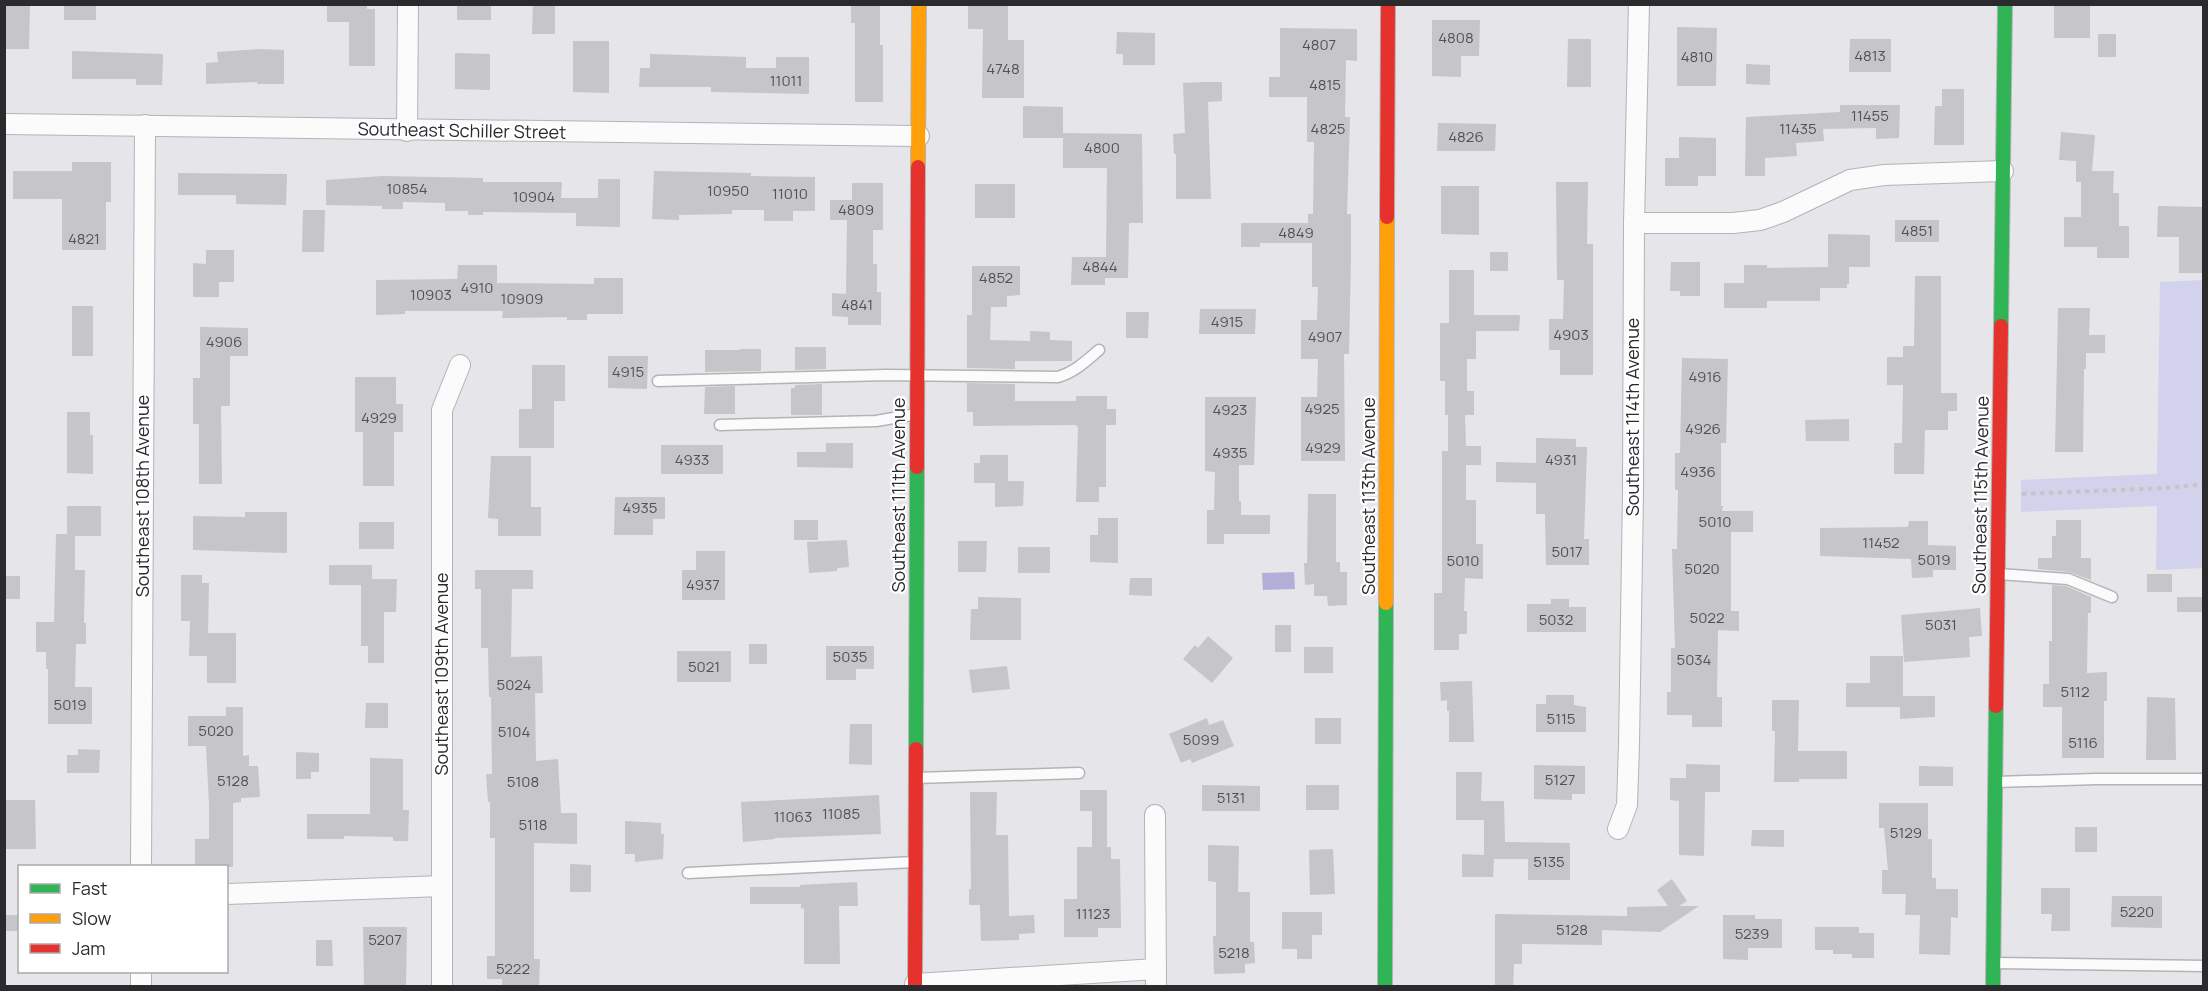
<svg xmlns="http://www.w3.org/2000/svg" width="2208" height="991" viewBox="0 0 2208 991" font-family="Manrope,sans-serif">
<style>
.green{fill:#d3d2ec}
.water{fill:#b1afd8}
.building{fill:#c6c6c9}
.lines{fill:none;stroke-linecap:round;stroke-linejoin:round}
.lane-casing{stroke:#b4b4b7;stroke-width:13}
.street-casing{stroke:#b4b4b7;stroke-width:22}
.fast-casing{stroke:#b4b4b7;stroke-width:16}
.slow-casing{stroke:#b4b4b7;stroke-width:16}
.jam-casing{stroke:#b4b4b7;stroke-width:16}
.path{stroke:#c5c5c6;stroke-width:4;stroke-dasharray:4.5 4.5;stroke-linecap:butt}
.lane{stroke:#fbfbfc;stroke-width:10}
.street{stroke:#fbfbfc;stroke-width:20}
.fast{stroke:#30b455;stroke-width:14}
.slow{stroke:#ff9f0a;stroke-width:14}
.jam{stroke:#e5322d;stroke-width:14}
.labels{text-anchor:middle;stroke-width:4.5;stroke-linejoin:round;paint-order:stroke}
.number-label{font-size:15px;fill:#525255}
.street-label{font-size:18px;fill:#2b2b2e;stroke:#fff}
</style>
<rect width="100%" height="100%" fill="#e5e5ea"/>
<path class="green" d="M2203,280V568L2156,570L2157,506L2021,512V480L2157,474L2160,282Z"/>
<path class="water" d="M1294,572L1295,589L1263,590L1262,573Z"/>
<g class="building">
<path d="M4,4H30L29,49H4Z"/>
<rect x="64" y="4" width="32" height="16"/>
<path d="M327,4H367V9H375V66H349V22H327Z"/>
<rect x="457" y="4" width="34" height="16"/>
<path d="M533,4H555V34H532Z"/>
<path d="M851,4H880V45H883V102H855V23H851Z"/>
<path d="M968,4H1008V40H1024V98H982L983,29H968Z"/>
<rect x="2054" y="6" width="36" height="32"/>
<path d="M1432,20H1480L1479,56H1461V77L1432,76Z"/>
<path d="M1677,27L1717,28L1716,86H1677Z"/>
<path d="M1280,28L1357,29V61L1346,60L1345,117H1350L1347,214H1351V256L1349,354H1344L1345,461H1301V397H1317L1318,359H1301V320H1317L1318,287H1312V243H1260V247H1241V223H1308V214H1313L1314,142H1307V97H1269V77H1280Z"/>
<path d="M1117,32L1155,33V65H1123V54H1116Z"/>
<rect x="2098" y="34" width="18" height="23"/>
<path d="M1568,39H1591V87H1567Z"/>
<path d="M1850,39H1891V72H1849Z"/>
<path d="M573,41H609V93L573,92Z"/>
<path d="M258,49L284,50V84H257V82L206,84V63L218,62L217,52Z"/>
<path d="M72,51L163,54L162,85H136V79H72Z"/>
<path d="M455,53L490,54V90L455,89Z"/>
<path d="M650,54L746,57V68H776V57H809V94L711,92V87H639L640,68H650Z"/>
<path d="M1746,64L1770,65V85L1746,84Z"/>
<path d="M1203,82H1222V101L1208,102L1211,199H1176V154H1174L1173,134L1185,133L1183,83Z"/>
<path d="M1942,89H1964V145H1934L1935,106H1942Z"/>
<path d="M1840,105H1900L1899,138L1876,139V128L1823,129L1824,141L1796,143L1797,156L1765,158V176H1745L1746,117L1840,112Z"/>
<path d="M1023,106L1063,107V133L1142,134L1143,223H1129L1128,278H1105V285H1071L1072,257H1106L1107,168H1063V138H1023Z"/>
<path d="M1438,123L1496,124L1495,151H1437Z"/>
<path d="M2061,132L2095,135L2092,171H2114L2113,193H2119V226H2129V258H2097V247H2064V217H2081V182H2076V161L2059,160Z"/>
<path d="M1679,137L1716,138V176H1698V186H1665V158H1679Z"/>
<path d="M72,162H111V202H106V250H62V199H13V171H72Z"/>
<path d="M654,171L751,173V176L815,177V211H793V221H764V210H732V214L679,215V220L652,219Z"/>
<path d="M178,173L287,174L286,205L236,204V195H178Z"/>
<path d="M382,176L483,178V182H562L561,198H598V179H620V227L576,226V213L483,212V215H468V211H445V203L403,202V209H382V206L326,205V180Z"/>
<path d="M1556,182H1588L1587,244H1593V375H1560V350H1549V319H1563L1564,280H1557Z"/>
<path d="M852,183H883V230H873V264H877V292H881V325H848V317L832,316V293L846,294L847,220H830V200H852Z"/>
<rect x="975" y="184" width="40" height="34"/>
<path d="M1441,186H1479V235L1441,234Z"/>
<path d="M2158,206L2204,207V273H2179V237H2157Z"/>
<path d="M303,210H325L324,252H302Z"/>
<rect x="1895" y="220" width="44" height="22"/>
<path d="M1828,234L1870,235V267H1849V284H1847V288H1820V301H1767V308H1724V283H1744V265H1767V268L1828,267Z"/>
<path d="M206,250H234V282H219V297H193V263L206,264Z"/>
<rect x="1490" y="252" width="18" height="19"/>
<path d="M1671,262H1700V296H1680V291H1670Z"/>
<path d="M458,265H497V283L594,284V278H623V314H587V320H567V317L502,318L503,311H405V314L376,315V280L457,279Z"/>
<path d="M972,266H1020V295L1007,296V307H991L990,340L1030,341V331L1050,332V340L1072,341V361H1015V369L967,368V315H972Z"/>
<path d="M1449,270H1474V315H1520L1519,331H1476V359H1467V391H1474V415H1465L1466,446H1481V465H1466V500H1476V544H1483V579L1465,578L1464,611H1467V634H1459V650H1434V593H1442V451H1448V415H1445V381H1440V323H1449Z"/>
<path d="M1915,276H1941V393H1957V411H1948V430H1925L1924,474H1894V443H1902L1903,385H1887V357H1903V346H1914Z"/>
<rect x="72" y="306" width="21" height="50"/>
<path d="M2058,308H2090L2089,335H2105V353H2086V369H2084L2083,452H2055Z"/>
<path d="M1200,309H1256L1255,334H1199Z"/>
<path d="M1126,312H1149L1148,338H1126Z"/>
<path d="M200,327L248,328V356H230V406H221L222,484H199V424H193V378H200Z"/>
<path d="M795,347H826V369L795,370Z"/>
<path d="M740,349H761V371L705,372V350H740Z"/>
<path d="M608,356H648L647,389L608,388Z"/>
<path d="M1682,358L1728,359L1726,443H1721V506H1723L1722,511H1753V532H1731V611H1739V631L1718,630L1717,697H1722V727H1692V715H1667V692H1671V648H1675L1672,549H1677L1678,490H1675V453H1680Z"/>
<path d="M532,365H565V401H554V448H519V409H532Z"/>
<path d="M355,377H396V404H403V432H394V486H363V432H355Z"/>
<path d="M967,383L1015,384V401H1076V396H1107V409H1116V425H1106V487H1099V502H1076L1078,427L1076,425L973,426V412H967Z"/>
<path d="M822,384V415H791V388H795V385Z"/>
<path d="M735,386V414H704L705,387Z"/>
<path d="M1205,397H1256L1254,465H1239V501H1241V515H1270V534H1224V544H1207V510H1214L1215,472L1205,471Z"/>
<path d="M67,412H90V435H93V474L67,473Z"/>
<path d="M1849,419V441H1806L1805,420Z"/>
<path d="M1536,438L1576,439V447H1587L1584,539H1589V565H1546L1545,514H1536V483L1496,482V462L1536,463Z"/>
<path d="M826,443H853V468L797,467V452H826Z"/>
<rect x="661" y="445" width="62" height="29"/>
<path d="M980,455H1008V481H1024L1023,506L995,507V483H974V463H980Z"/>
<path d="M491,456H531V507H541V536H498V519L488,518Z"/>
<path d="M1308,494H1336V562H1340V572H1347V605L1328,606L1327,596H1314V584L1305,585L1304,563H1307Z"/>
<path d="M615,497H665V519H653V535H614Z"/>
<path d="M67,506H101V536H75V570H85L84,623H86V644H76L75,687H92V724H48V669H46V652H36V622H54L56,534H67Z"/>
<path d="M245,512H287V553L193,550V516L245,517Z"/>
<path d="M1098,518H1118V563L1090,562V535H1098Z"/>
<rect x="794" y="520" width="24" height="20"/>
<path d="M2056,520H2081V558H2091V580L2069,572L2038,569V558H2052V536H2056Z"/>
<path d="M1909,521H1928V545L1956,546V570H1933V577L1912,578L1911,559L1820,556V528L1908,527Z"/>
<rect x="359" y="522" width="35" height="27"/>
<path d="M847,540L849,567L837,568V571L809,573L807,542Z"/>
<path d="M958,541H987L986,572H958Z"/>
<rect x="1018" y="547" width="32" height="26"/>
<path d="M696,551H725V600H682V570H696Z"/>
<path d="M329,565H372V579H397L396,612H384V663H368V646H361V585H329Z"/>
<path d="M475,570H533V589H512L511,657L542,656L543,693H535L536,761L558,759L561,813H577V844L534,843V959H540L539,987H502V979H487V956H495V838H490V802H488L486,774H492L491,697H489L488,648H481V589H475Z"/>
<rect x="2147" y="574" width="25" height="18"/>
<path d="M181,575H202V583H209L208,633H236V683H207V656H189L190,621H181Z"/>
<rect x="4" y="576" width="16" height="23"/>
<path d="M1130,578H1152V596L1129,595Z"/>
<path d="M2052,585L2066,586L2091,597V613H2088L2087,673L2107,672V701H2104V758H2062V707H2043V684H2049V641H2052Z"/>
<path d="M978,597L1021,598V640H970L971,609H978Z"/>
<rect x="2177" y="597" width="27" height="15"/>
<path d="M1551,599H1569V607H1586V632H1527V604H1551Z"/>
<path d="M1980,608L1982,636L1969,637L1970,657L1904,662L1901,615Z"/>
<rect x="1275" y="625" width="16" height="27"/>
<path d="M1208,636L1233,658L1212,683L1183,659L1195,645L1198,648Z"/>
<rect x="749" y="644" width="18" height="20"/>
<path d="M826,646H874V669H856V680H826Z"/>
<rect x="1304" y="647" width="29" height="26"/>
<rect x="677" y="651" width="54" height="31"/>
<path d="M1870,656H1903V696H1935V717L1900,719V707H1846V683H1870Z"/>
<path d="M1007,666L1010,689L972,693L969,670Z"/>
<path d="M1472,681L1474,742H1449V711H1447V700L1441,701L1440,682Z"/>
<path d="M1546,695H1574V705L1586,707V732H1536V704H1546Z"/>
<path d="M2147,697L2175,698L2176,760H2146Z"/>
<path d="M1772,700H1799L1798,751H1847V779H1799V782H1774L1775,731H1772Z"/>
<path d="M366,703H388V728H365Z"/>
<path d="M226,707H243V756L249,755V766H258L260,797L241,798V802L233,803V867H195V839H209V804L206,746H188V716H226Z"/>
<path d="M1207,718L1209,725L1223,720L1234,746L1192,763L1190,759L1181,763L1169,734Z"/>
<rect x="1315" y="718" width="26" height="26"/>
<path d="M850,724H872V765L849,764Z"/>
<path d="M78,749L100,750L99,773H67V755H78Z"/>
<path d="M296,752L319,753V772H311V779H296Z"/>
<path d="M370,758L403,759V810H409L408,841H393V837L344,836V839H307V814H370Z"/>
<path d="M1686,764L1720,765V792H1705L1704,856L1679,855V801L1670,800V778H1686Z"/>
<path d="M1534,765L1585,766V794H1572V800L1534,799Z"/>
<path d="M1919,766L1953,767V786H1919Z"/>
<path d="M1456,772H1482L1481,801H1504L1505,842L1570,843V880H1528V859H1494L1493,877H1462V854L1484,855V820H1456Z"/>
<path d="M1202,785L1260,786V811H1202Z"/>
<rect x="1306" y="785" width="33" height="25"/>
<path d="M1080,790H1107V847H1111V859H1120L1121,928H1098V937H1064V899H1077V847H1092V811H1080Z"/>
<path d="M970,792H997L996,835H1008L1009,916L1034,915L1035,933L1019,934V940L981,941L980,905H969V889H971Z"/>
<path d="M879,795L881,834L775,838V839L743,842L741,802Z"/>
<path d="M6,800H35L36,849H6Z"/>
<path d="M1879,803H1928V839H1932V878H1936V889H1958V918L1951,917L1950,955L1919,954L1920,915H1905L1906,894H1882V870H1888L1884,828H1879Z"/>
<path d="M625,821L661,823V834H664L663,859L635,862V854H625Z"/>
<rect x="2075" y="827" width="22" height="25"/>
<path d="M1752,830H1784V847L1751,846Z"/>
<path d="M1208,845L1239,846L1238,892H1250V942H1254L1255,963L1245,964V973L1214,974L1213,936H1216V882L1208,881Z"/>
<path d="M1333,849L1335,894L1310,895L1309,850Z"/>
<path d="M570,864L591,865V892H570Z"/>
<path d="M1672,879L1687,901L1679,906H1699L1660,932L1602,930V945L1522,944V964H1514L1513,987H1495V914L1627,916V907L1668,906L1657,890Z"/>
<path d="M857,882L858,906H839L840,964H804V908L801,909V904H750V887H800V885Z"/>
<path d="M2041,888H2070V931H2051L2052,914H2041Z"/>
<path d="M2112,896H2162V928L2111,927Z"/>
<path d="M1282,912H1322V935H1312V959H1297V949H1282Z"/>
<rect x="4" y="915" width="16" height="16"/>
<path d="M1723,915H1755V919H1782V948H1748V960L1723,959Z"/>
<path d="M363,927H407L406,987H364Z"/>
<path d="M1815,927H1859V933H1874V958H1852V954H1833V950H1815Z"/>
<path d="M316,940H332L333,966H316Z"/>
</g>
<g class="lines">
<g class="lane-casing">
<g id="lane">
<path d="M658,381L886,375L1058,377C1075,372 1086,361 1099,350"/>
<path d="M720,425L876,421L917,414"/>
<path d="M1998,574L2068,579L2112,597"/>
<path d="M916,778L1079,773"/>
<path d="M1995,782L2096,779H2204"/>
<path d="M688,873L915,862"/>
<path d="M1994,963L2204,966"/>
</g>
</g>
<g class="street-casing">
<g id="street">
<path d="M4,124L919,136"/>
<path d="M407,131L408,4"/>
<path d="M1634,223H1733L1760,220L1783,212L1850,180L1884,175L2003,171"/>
<path d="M1155,815L1156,986"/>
<path d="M1618,829L1627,805L1629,745L1633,493L1634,223L1639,4"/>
<path d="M141,866L145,125"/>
<path d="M226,894L442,886"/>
<path d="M141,972V986"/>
<path d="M915,984L1156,969"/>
<path d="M442,986V410L460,365"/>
</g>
</g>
<g class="fast-casing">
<g id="fast">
<path d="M2001,326L2005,4"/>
<path d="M916,749L917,467"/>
<path d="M1385,986L1386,603"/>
<path d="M1993,986L1996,706"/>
</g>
</g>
<g class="slow-casing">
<g id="slow">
<path d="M918,167L919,4"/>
<path d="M1386,603L1387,217"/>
</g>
</g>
<g class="jam-casing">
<g id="jam">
<path d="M1387,217L1388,4"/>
<path d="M917,467L918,167"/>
<path d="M1996,706L2001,326"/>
<path d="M915,986L916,749"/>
</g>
</g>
<path class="path" d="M2022,494L2165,488L2204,484"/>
<use href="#lane" class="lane"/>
<use href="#street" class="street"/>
<use href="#fast" class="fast"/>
<use href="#slow" class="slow"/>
<use href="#jam" class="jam"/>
</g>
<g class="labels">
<g class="number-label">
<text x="1456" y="43">4808</text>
<text x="1319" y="50">4807</text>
<text x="1870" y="61">4813</text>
<text x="1697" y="62">4810</text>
<text x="1003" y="74">4748</text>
<text x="786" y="86">11011</text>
<text x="1325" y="90">4815</text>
<text x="1870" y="121">11455</text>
<text x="1328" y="134">4825</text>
<text x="1798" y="134">11435</text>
<text x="1466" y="142">4826</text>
<text x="1102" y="153">4800</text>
<text x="407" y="194">10854</text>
<text x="728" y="196">10950</text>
<text x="790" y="199">11010</text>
<text x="534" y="202">10904</text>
<text x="856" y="215">4809</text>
<text x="1917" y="236">4851</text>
<text x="1296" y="238">4849</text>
<text x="84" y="244">4821</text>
<text x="1100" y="272">4844</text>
<text x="996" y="283">4852</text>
<text x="477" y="293">4910</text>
<text x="431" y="300">10903</text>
<text x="522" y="304">10909</text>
<text x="857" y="310">4841</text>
<text x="1227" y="327">4915</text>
<text x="1571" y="340">4903</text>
<text x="1325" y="342">4907</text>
<text x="224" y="347">4906</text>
<text x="628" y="377">4915</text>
<text x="1705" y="382">4916</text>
<text x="1322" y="414">4925</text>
<text x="1230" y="415">4923</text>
<text x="379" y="423">4929</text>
<text x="1703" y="434">4926</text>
<text x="1323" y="453">4929</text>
<text x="1230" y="458">4935</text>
<text x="692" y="465">4933</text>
<text x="1561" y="465">4931</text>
<text x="1698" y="477">4936</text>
<text x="640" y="513">4935</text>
<text x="1715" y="527">5010</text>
<text x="1881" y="548">11452</text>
<text x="1567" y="557">5017</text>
<text x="1934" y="565">5019</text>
<text x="1463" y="566">5010</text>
<text x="1702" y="574">5020</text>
<text x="703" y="590">4937</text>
<text x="1707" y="623">5022</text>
<text x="1556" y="625">5032</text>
<text x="1941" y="630">5031</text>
<text x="850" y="662">5035</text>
<text x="1694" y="665">5034</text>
<text x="704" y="672">5021</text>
<text x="514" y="690">5024</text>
<text x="2075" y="697">5112</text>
<text x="70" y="710">5019</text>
<text x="1561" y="724">5115</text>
<text x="216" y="736">5020</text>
<text x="514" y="737">5104</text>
<text x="1201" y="745">5099</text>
<text x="2083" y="748">5116</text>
<text x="1560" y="785">5127</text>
<text x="233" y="786">5128</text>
<text x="523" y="787">5108</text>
<text x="1231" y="803">5131</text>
<text x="841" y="819">11085</text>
<text x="793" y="822">11063</text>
<text x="533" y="830">5118</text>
<text x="1906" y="838">5129</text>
<text x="1549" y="867">5135</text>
<text x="2137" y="917">5220</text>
<text x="1093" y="919">11123</text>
<text x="1572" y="935">5128</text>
<text x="1752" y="939">5239</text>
<text x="385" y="945">5207</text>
<text x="1234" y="958">5218</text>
<text x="513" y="974">5222</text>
</g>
<g class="street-label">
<text transform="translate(462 131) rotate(1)" y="6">Southeast Schiller Street</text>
<text transform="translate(1633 417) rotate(-90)" y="6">Southeast 114th Avenue</text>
<text transform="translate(899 495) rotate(-90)" y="6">Southeast 111th Avenue</text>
<text transform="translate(1981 495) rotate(-89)" y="6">Southeast 115th Avenue</text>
<text transform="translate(143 496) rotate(-90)" y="6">Southeast 108th Avenue</text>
<text transform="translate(1369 496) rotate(-90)" y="6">Southeast 113th Avenue</text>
<text transform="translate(442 674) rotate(-90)" y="6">Southeast 109th Avenue</text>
</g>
</g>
<rect width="2208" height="991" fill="none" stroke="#2b2b2e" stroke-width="12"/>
<rect x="18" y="865" width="210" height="108" fill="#ffffff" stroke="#aaaaab" stroke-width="1.5"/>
<rect x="30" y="884" width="30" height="9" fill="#30b455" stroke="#aaaaab" stroke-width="1.5"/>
<text x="72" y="895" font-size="18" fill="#2b2b2e">Fast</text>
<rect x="30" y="914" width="30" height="9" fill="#ff9f0a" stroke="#aaaaab" stroke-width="1.5"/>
<text x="72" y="925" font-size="18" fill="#2b2b2e">Slow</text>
<rect x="30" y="944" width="30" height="9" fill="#e5322d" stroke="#aaaaab" stroke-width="1.5"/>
<text x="72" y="955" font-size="18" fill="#2b2b2e">Jam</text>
</svg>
